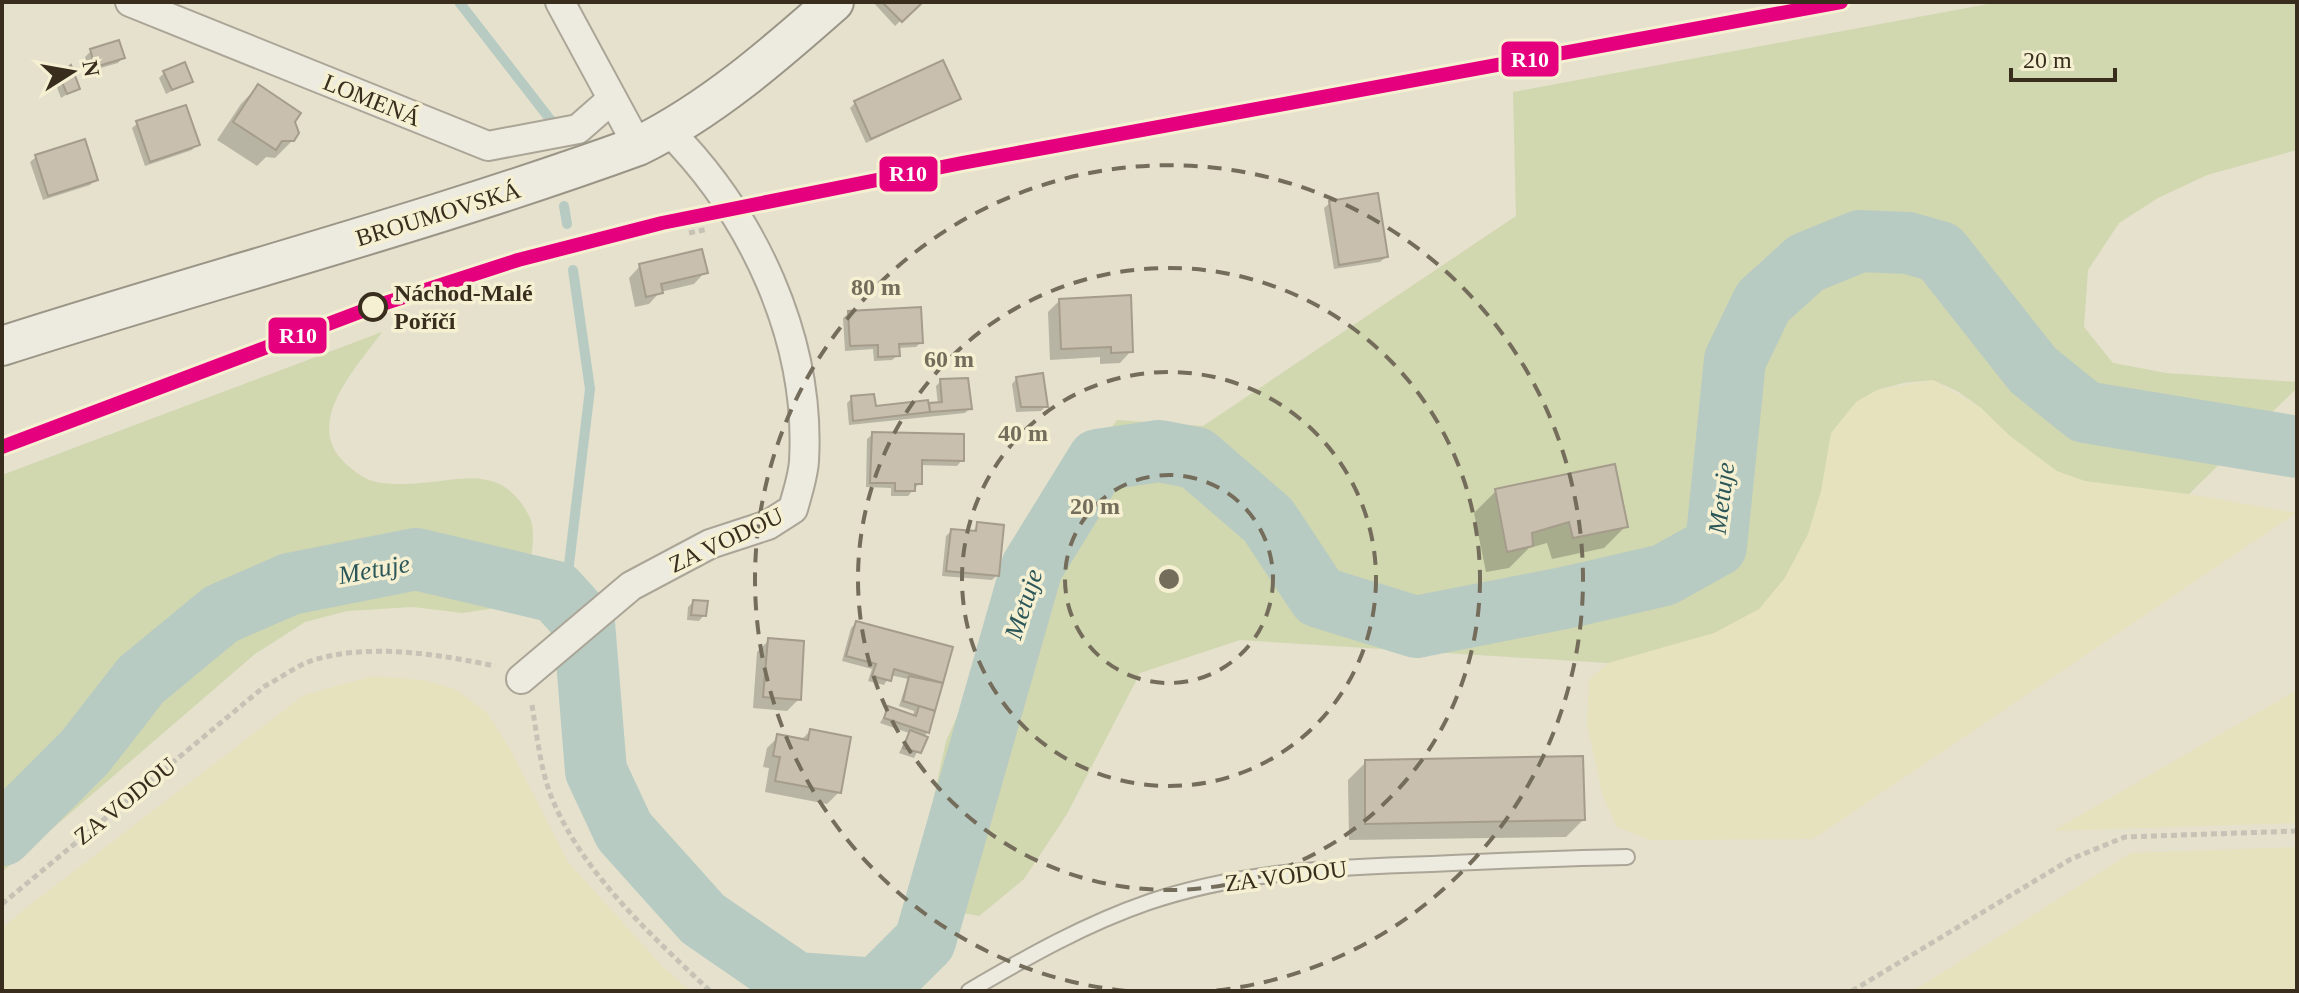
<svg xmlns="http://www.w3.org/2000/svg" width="2299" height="993" viewBox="0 0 2299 993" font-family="Georgia,serif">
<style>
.farmland{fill:#e5e2bd}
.green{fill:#d1d7af}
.shadow{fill:#0003}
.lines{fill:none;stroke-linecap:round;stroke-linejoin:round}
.stream{stroke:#b8cbc2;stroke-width:10}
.river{stroke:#b8cbc2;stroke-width:62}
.building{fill:#c9bfae;stroke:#a59c8c;stroke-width:2}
.lane-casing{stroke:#aaa596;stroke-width:18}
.street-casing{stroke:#aaa596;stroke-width:32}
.secondary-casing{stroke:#9a9586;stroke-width:42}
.path{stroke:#c6c2b5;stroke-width:5;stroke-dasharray:6 4;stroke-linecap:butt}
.lane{stroke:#edeadf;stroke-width:14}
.street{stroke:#edeadf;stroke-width:28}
.secondary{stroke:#edeadf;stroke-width:38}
.rail-1-casing{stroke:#f6f0d3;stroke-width:20}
.rail-1{stroke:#e5007d;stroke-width:14}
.ring{fill:none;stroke:#756d5b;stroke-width:4;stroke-dasharray:14 10}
.stop-dot{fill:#f6f0d3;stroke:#392e1e;stroke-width:4}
.labels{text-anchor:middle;stroke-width:7;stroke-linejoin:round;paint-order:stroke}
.street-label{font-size:24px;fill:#392e1e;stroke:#f6f0d3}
.stop-label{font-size:24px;font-weight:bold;fill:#392e1e;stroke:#f6f0d3;text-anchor:start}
.water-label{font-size:26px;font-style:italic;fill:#2c5759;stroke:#f6f0d3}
.centre{fill:#756d5b;stroke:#f6f0d3;stroke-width:4}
.ring-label{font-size:24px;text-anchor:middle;font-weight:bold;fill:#756d5b;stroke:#f6f0d3;stroke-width:7;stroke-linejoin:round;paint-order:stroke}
.line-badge{stroke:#f6f0d3;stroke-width:3}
.badge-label{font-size:22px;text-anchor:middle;font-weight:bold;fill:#fff}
</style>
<rect width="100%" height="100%" fill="#e5e1cd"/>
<g class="farmland">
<path d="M1933,380L1980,407L2010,436L2057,471L2085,481L2189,494L2296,513L1813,839L1651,840L1617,827L1602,794L1587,723L1589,680L1608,663L1651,649L1808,534L1821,491L1831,433L1856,402L1877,390Z"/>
<path d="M373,676L423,680L455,689L487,713L510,749L568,862L662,966L690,991H2V928L22,911L304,695Z"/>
<path d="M2297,690V823L2053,831Z"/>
<path d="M2297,847V991H1913L2131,853Z"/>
</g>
<g class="green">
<path d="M1999,2H2297V150L2207,175L2158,198L2119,223L2088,270L2084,327L2113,363L2166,373L2297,382V388L2189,494L2085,481L2057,471L2010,436L1980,407L1957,391L1933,380L1903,383L1877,390L1856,402L1831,433L1821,491L1808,534L1784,579L1759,609L1714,633L1608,663L1240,640L1140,673L1067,814L1024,879L979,916L911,903L946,741L1049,515L1117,420L1203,426L1516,216L1513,92Z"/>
<path d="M382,332C357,367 301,424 346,464C365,481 375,484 401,484C426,485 464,475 487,480C505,483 520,498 528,514C541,536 525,580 521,604L463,613L413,607L347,611L305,622L255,654L2,872V475Z"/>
</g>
<g class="shadow">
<path d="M873,2H920L895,26Z"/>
<path d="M91,51L123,57L118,63L90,71L85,57Z"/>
<path d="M164,73L191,81L166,94L159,78Z"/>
<path d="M61,76L77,88L61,98L55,82Z"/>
<path d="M258,86L293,121V140L275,158L266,157L257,166L217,140L241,104Z"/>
<path d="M959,99L866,143L850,108L855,103Z"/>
<path d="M138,123L197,144L192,150L145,166L132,128Z"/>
<path d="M83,141L96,179L90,185L43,200L30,162L36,157Z"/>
<path d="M1330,203L1386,257L1380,262L1334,269L1324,208Z"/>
<path d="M640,266L705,272L694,284L660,292L649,304L635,307L629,278Z"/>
<path d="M1059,301L1131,351L1120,363L1100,364V357L1050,360L1048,312Z"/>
<path d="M849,313L921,342L916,347L898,348V355L892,360L874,361L873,349L845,351L843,318Z"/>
<path d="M1017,378L1046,406L1041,411L1016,412L1012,384Z"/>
<path d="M941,381L970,408L965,413L849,425L847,403L852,398L875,409L938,405L936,386Z"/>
<path d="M873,434L962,460L957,466L920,465V483L913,490L908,496H891V488L866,487L867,439Z"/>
<path d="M1496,491L1626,526L1604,548L1552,559L1547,543L1529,548L1509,568L1486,572L1474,513Z"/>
<path d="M978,524L997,575L992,580L942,576L946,536L951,531L972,533Z"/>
<path d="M693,602L704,615L699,621L687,620L688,607Z"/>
<path d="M856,623L951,648L927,732L914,758L899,753L909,733L880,723L888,709L913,717L914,711L899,706L908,679L890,675L884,685L868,681L872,669L842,661L851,628Z"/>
<path d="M769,640L799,699L787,711L753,708L757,652Z"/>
<path d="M810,731L839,792L827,804L765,792L769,768L763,767L767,748L778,737L801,740Z"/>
<path d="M1366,762L1583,820L1566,837L1349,840L1348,780Z"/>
</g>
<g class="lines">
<g class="stream">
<path d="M459,2L553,123"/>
<path d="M564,206L567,224"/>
<path d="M565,598L590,389L573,270"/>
</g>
<path class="river" d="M2,835L85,752L141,680L221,614L290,584L416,559L556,592L584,623L596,771L624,831L703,919L796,983L877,989L925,941L1032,567L1098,460L1159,451L1196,458L1268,520L1319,597L1416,627L1569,597L1664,575L1716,546L1735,360L1763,302L1806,263L1860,241L1908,243L1940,252L2033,370L2085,412L2297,447"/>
</g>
<g class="building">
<path d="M882,2H923L902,22Z"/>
<path d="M119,40L125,58L95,67L90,49Z"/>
<path d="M943,60L961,99L871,139L854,101Z"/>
<path d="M185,62L193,82L172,90L163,71Z"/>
<path d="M71,65L80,89L67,94L59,75Z"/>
<path d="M258,84L301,113L295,122L299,133L294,141H282L276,150L233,122Z"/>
<path d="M186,105L200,145L150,162L136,121Z"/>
<path d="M85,139L98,180L48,196L35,155Z"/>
<path d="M1378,193L1388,257L1339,265L1329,201Z"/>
<path d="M702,249L708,273L661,284L663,293L646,297L639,264Z"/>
<path d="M1131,295L1133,352L1111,353V347L1061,349L1059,299Z"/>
<path d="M921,307L923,343L899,344L900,356L878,357V345L850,346L848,311Z"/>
<path d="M1043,373L1048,407H1021L1016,377Z"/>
<path d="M968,378L972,409L930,412L929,403L942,402L940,379Z"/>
<path d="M874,394L876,406L928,400L930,412L853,421L851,396Z"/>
<path d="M872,432L964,434V461L922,460V484H915V491H895V483H870Z"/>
<path d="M1615,464L1628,527L1573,538L1569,522L1532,533L1533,546L1507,552L1495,489Z"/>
<path d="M977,522L1004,525L999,576L946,571L951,529L976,531Z"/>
<path d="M693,600L708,601L706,616L691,615Z"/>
<path d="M856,621L953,647L943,683L894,669L891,681L872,676L876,664L846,656Z"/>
<path d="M768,638L804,641L801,700L763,697Z"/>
<path d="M909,676L943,683L935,711L903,701Z"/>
<path d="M888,706L916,716L919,706L935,711L929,733L884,718Z"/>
<path d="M810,729L851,737L841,793L775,781L780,757L773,756L777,734L808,740Z"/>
<path d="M910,730L928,737L921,753L903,748Z"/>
<path d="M1583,756L1585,820L1365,824V760Z"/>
</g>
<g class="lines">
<g class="lane-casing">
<path id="lane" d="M969,991C1027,957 1085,924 1149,902C1241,871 1336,867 1432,864C1497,861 1562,858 1627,857"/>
</g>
<g class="street-casing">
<g id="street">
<path d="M130,2L488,146L578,129L611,100"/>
<path d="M560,2L638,146"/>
<path d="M521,679L631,586L710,544L768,525L793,509C797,494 803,477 804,461C811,339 753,216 669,131"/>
</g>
</g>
<g class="secondary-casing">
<path id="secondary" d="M2,346C214,278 429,222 638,146C711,110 774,55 834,2"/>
</g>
<g class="path">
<path d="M689,233L708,229"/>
<path d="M532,705C537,735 540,767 551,796C582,873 651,935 710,991"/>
<path d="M2,904L265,686C279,679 293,668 308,662C364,642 438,654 495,666"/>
<path d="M1852,991L2071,859L2125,837L2297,831"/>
</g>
<use href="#lane" class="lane"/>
<use href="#street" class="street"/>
<use href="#secondary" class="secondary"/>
<g class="rail-1-casing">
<path id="rail-1" d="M2,447L373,307L518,260L662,223L962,163L1841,2"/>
</g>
<use href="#rail-1" class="rail-1"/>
</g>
<g class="ring">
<circle cx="1169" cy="579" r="104"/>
<circle cx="1169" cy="579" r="207"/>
<circle cx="1169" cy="579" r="311"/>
<path d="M1126 991A414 414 0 1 1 1212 991"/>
</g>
<circle class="stop-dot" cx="373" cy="307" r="13"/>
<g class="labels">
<g class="street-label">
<text transform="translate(372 100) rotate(22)" y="8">LOMENÁ</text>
<text transform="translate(438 214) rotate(-17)" y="8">BROUMOVSKÁ</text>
<text transform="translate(726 540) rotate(-25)" y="8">ZA VODOU</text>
<text transform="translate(125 801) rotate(-39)" y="8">ZA VODOU</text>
<text transform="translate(1286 876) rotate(-7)" y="8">ZA VODOU</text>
</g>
<g class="stop-label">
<text x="394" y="301">Náchod-Malé<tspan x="394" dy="28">Poříčí</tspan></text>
</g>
<g class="water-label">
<text transform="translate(1721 498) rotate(-83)" y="9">Metuje</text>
<text transform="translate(374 569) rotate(-10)" y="9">Metuje</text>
<text transform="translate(1023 604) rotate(-72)" y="9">Metuje</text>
</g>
</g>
<circle cx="1169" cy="579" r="12" class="centre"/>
<g class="ring-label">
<text x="876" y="295">80 m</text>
<text x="949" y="367">60 m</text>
<text x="1023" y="441">40 m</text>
<text x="1095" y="514">20 m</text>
</g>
<g class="line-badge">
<rect x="1500" y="40" width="60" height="38" rx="8" fill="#e5007d"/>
<rect x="878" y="155" width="61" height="38" rx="8" fill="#e5007d"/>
<rect x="267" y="316" width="61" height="39" rx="8" fill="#e5007d"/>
</g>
<g class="badge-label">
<text x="1530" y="67">R10</text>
<text x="908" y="181">R10</text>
<text x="298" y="343">R10</text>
</g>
<rect width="2299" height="993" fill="none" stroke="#392e1e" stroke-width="8"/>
<g transform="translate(72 72) rotate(79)" stroke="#f6f0d3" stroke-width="6" paint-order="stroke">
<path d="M0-6L14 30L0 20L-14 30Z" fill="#392e1e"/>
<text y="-12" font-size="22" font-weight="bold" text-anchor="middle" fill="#392e1e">N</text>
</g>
<path d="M2011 68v12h104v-12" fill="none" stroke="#392e1e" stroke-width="4"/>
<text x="2023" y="68" font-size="24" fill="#392e1e" stroke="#f6f0d3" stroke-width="6" paint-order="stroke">20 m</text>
</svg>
